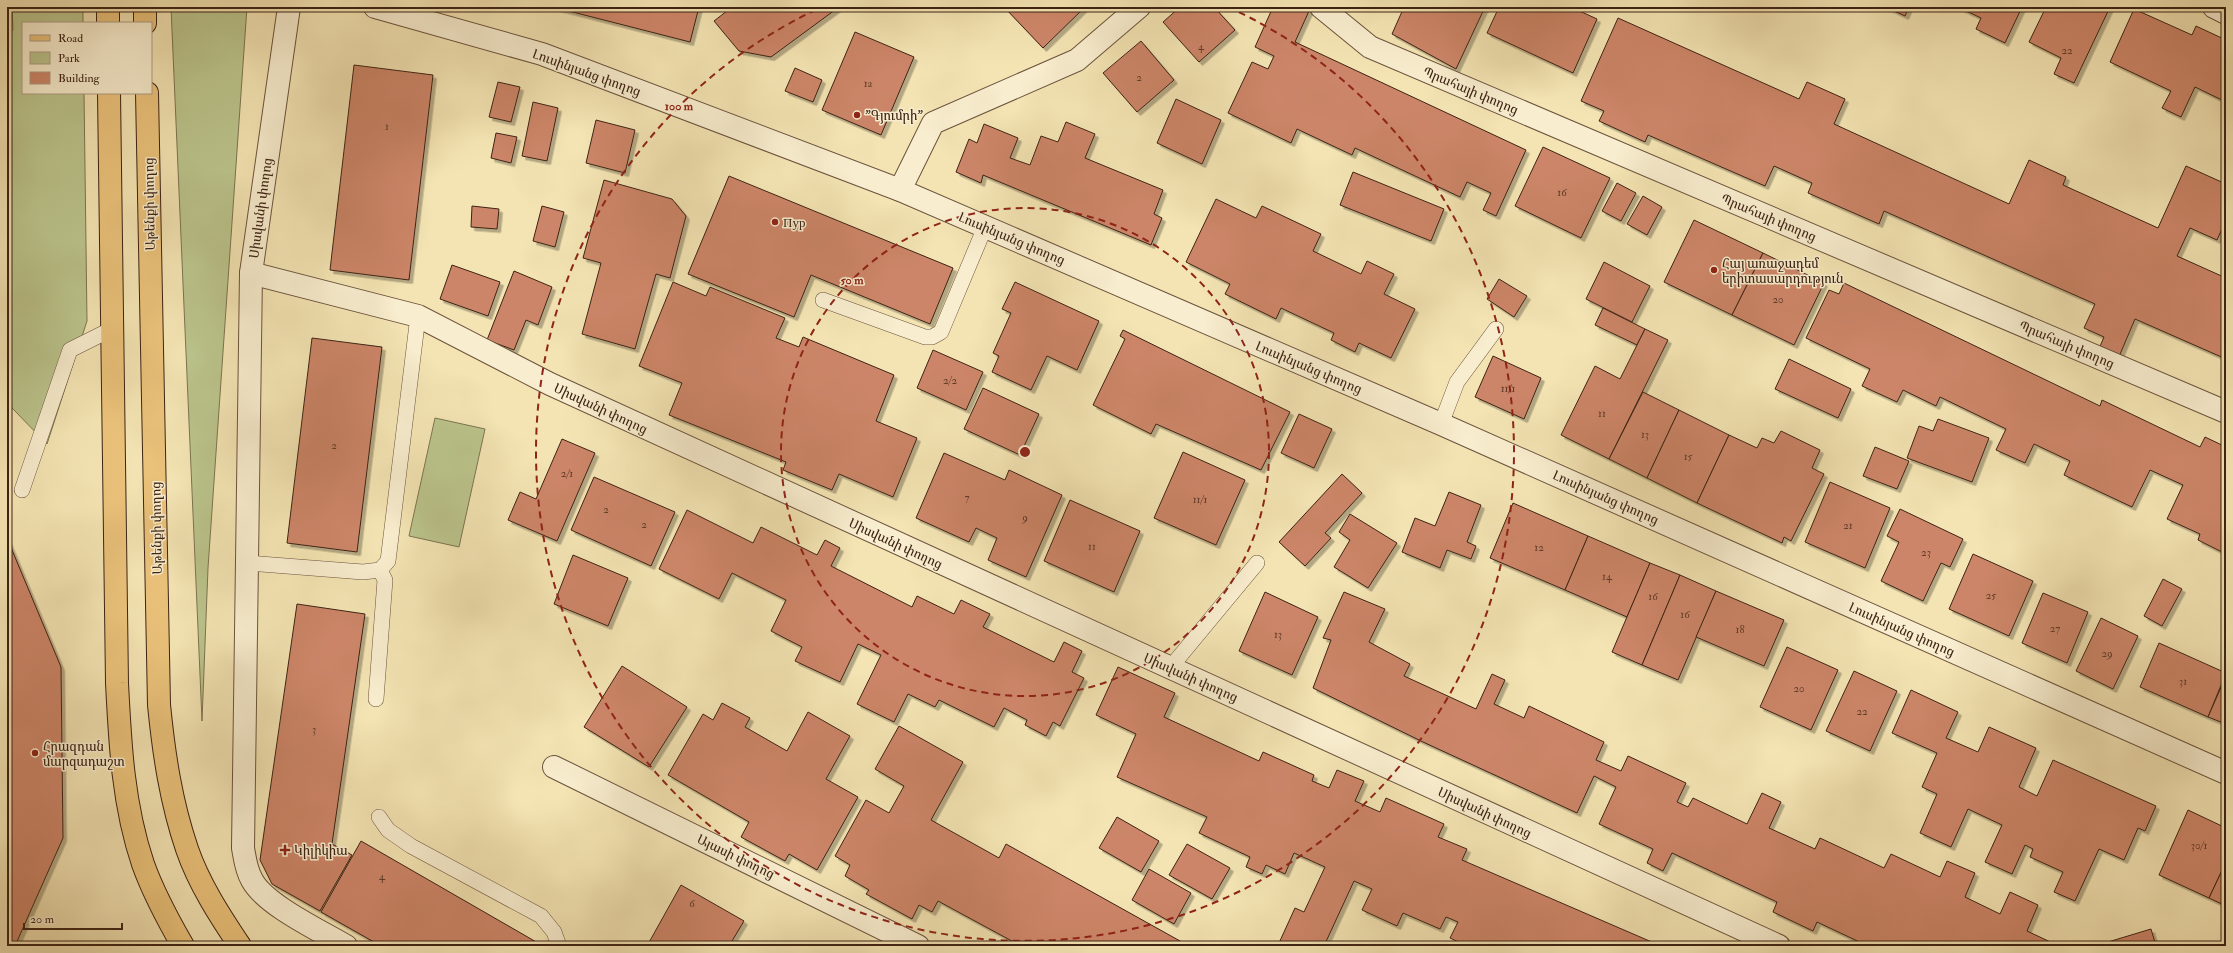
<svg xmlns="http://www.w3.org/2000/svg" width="2233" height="953" viewBox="0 0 2233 953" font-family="'IM FELL Double Pica','Noto Serif Armenian',serif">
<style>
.green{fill:#bbc48c;stroke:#7c7450}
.building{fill:#cc8567;stroke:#3d2314;filter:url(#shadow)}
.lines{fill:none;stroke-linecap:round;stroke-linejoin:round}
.lane-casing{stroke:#6b533c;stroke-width:16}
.street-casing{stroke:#6b533c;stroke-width:24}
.primary-casing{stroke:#3d2314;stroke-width:24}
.lane{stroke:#f8edce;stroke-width:15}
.street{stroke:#f8edce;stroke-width:22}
.primary{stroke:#eac27a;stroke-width:22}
.ring{fill:none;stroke:#8f2418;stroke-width:2;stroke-dasharray:7 5}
.poi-dot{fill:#8f2418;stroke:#f8edce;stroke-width:1.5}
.labels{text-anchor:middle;stroke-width:3;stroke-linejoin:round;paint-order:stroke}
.number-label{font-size:11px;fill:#613c29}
.street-label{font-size:13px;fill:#3d2314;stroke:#f8edce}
.poi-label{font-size:13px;fill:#3d2314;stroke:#f8edce;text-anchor:start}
.centre{fill:#8f2418;stroke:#f8edce;stroke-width:2}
.ring-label{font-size:12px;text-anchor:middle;font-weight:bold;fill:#8f2418;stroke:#f8edce;stroke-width:3;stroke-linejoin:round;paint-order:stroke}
</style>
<defs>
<filter id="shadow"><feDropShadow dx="3.5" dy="3.5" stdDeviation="0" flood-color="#0004"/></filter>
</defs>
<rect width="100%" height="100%" fill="#f4e4b3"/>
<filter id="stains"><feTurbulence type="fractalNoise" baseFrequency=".005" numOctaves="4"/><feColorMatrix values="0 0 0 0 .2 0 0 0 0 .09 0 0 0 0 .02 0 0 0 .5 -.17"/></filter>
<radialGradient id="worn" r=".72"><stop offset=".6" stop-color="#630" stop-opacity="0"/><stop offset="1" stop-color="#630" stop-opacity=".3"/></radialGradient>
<g class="green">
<path d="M12,7H83V23H23V93H84L87,321L47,444L12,408L7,391V35L13,30Z"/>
<path d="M171,7H247L208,568L202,721Z"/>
<path d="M435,418L485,429L459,547L409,536Z"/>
</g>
<g class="building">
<path d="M553,7H699L690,42Z"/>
<path d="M732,7H839L771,57L739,51L714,21Z"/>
<path d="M1004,7H1085L1043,48Z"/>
<path d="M1180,7H1214L1235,30L1199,62L1163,22Z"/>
<path d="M1273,7H1300L1309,11L1295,42L1526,150L1496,216L1483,210L1491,193L1467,182L1460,197L1355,148L1352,155L1297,129L1291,143L1228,113L1252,62L1268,69L1274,56L1255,47Z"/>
<path d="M1404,7H1485L1456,69L1392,34Z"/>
<path d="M1499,7H1571L1597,19L1573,73L1487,33Z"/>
<path d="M1886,7H1909L1905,16Z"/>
<path d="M1958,7H2022L2005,43L1976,29L1981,18Z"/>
<path d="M2046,7H2110L2074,83L2054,74L2061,58L2029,42Z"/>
<path d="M2134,9L2192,35L2196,26L2226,40V102L2195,87L2181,117L2162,108L2171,91L2110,62Z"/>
<path d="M1618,18L1799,99L1807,82L1845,99L1834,124L2009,204L2029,160L2066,177L2063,185L2158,228L2186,166L2226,184V220L2217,240L2190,228L2177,256L2226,278V359L2135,319L2118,359L2098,351L2104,337L2084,328L2095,304L1884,211L1879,224L1808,193L1812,183L1774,166L1765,186L1648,135L1645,142L1599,121L1604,111L1581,101Z"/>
<path d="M855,32L914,57L881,135L822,110Z"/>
<path d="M1141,41L1174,80L1137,112L1103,73Z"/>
<path d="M354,65L433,75L409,280L330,270Z"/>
<path d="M795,68L822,80L813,102L785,91Z"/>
<path d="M498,82L520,87L511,122L489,117Z"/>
<path d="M1176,99L1221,120L1202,164L1157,143Z"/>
<path d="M533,102L558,108L547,161L522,156Z"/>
<path d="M596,120L635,130L625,173L586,163Z"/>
<path d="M1066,122L1095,134L1085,158L1163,190L1154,214L1162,218L1151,245L983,175L981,183L956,172L969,139L977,143L984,124L1018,138L1010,158L1030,165L1041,136L1058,142Z"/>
<path d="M496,133L517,137L511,163L491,158Z"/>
<path d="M1543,147L1610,178L1581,238L1515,206Z"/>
<path d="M1353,172L1444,209L1431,241L1340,205Z"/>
<path d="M729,176L953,268L930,324L811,275L794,317L688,274Z"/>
<path d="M604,180L672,199L686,216L670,278L656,274L635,349L582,334L601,263L583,258Z"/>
<path d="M1617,183L1636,193L1621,221L1602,211Z"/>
<path d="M1643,196L1662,207L1647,235L1627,224Z"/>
<path d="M1216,199L1256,218L1262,206L1321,234L1313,251L1361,274L1367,261L1394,274L1384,294L1415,309L1391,358L1359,343L1355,352L1331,340L1334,333L1281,308L1276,319L1225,294L1230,284L1186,262Z"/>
<path d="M472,206L499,209L497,229L471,227Z"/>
<path d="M542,206L564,212L555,247L533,241Z"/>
<path d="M1694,220L1763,253L1732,315L1664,282Z"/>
<path d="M1763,253L1824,283L1794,345L1732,315Z"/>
<path d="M1604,262L1650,286L1632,322L1586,299Z"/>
<path d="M452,265L500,282L488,316L440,299Z"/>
<path d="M514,271L552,287L538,325L526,320L514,350L487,340Z"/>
<path d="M1499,279L1527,296L1514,317L1487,299Z"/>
<path d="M673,282L706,296L710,287L785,318L776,338L799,347L803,337L894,375L876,421L917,438L893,497L839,474L832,490L783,470L786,462L669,415L682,383L639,366Z"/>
<path d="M1015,282L1099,321L1077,370L1047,356L1031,390L992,372L999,356L993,353L1011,313L1002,309Z"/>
<path d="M1844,283L2100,406L2102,400L2200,447L2205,437L2226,447V554L2198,540L2200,534L2167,519L2183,485L2150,470L2132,507L2064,475L2070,461L2034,444L2025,463L1996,450L2006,429L1940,397L1936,406L1903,390L1897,402L1862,386L1870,369L1806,338L1829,290L1839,294Z"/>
<path d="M1603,308L1645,329L1637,345L1595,325Z"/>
<path d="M1645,329L1668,340L1609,459L1561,435L1595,366L1620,379Z"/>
<path d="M1123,330L1290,412L1261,470L1156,424L1151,434L1093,405L1125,339L1120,336Z"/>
<path d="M312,338L382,347L357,552L287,543Z"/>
<path d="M933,350L983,372L966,410L917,388Z"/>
<path d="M1493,356L1541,378L1524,419L1475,397Z"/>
<path d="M1789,359L1851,389L1838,418L1775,389Z"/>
<path d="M983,388L1039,414L1020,455L964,429Z"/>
<path d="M1643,392L1679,410L1647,478L1609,459Z"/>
<path d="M1679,410L1729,435L1697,503L1647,478Z"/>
<path d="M1299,414L1332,429L1314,468L1281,453Z"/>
<path d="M1938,419L1989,438L1972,482L1907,458L1919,426L1933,431Z"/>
<path d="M1781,431L1820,450L1812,468L1824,474L1791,541L1784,537L1782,543L1697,503L1729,435L1757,448L1762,438L1774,443Z"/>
<path d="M562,439L595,453L557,541L508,520L520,492L536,499Z"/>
<path d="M1875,447L1909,461L1897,489L1863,476Z"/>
<path d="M1183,452L1245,480L1216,545L1154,518Z"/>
<path d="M944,453L1005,480L1009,470L1062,495L1026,577L988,560L997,538L976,528L969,542L916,518Z"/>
<path d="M1342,474L1362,493L1325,533L1331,538L1305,566L1279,542Z"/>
<path d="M594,477L675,512L651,566L571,530Z"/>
<path d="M1830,482L1890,508L1865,568L1805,542Z"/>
<path d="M1449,492L1481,505L1467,542L1476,546L1471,559L1447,550L1440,568L1402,552L1415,518L1435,526Z"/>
<path d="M1070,500L1140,531L1114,592L1044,561Z"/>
<path d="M1513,503L1588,536L1565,590L1490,558Z"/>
<path d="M1900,509L1963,539L1950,567L1941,563L1923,601L1881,581L1899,542L1887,536Z"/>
<path d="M687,510L753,543L761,527L817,555L825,540L840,548L831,566L912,607L917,596L954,614L961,600L990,614L983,627L1054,662L1064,642L1082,651L1072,672L1084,678L1060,726L1053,722L1046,736L1025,725L1027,720L1004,708L994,727L939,700L935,707L908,694L894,722L857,704L881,655L858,644L840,682L795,661L802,647L771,631L786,600L732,573L719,599L659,569Z"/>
<path d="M1350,514L1397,543L1368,588L1334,567L1350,540L1339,532Z"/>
<path d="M1588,536L1650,563L1627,617L1565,590Z"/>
<path d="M7,538L61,667L63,838L15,946H7Z"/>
<path d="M1973,554L2033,581L2009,636L1949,609Z"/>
<path d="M573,555L628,578L608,626L554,604Z"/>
<path d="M1650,563L1680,575L1642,665L1612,652Z"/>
<path d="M1680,575L1716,591L1678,680L1642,665Z"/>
<path d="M2163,579L2182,589L2162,626L2144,616Z"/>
<path d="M1716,591L1784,620L1764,666L1696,637Z"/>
<path d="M1265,592L1318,617L1292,675L1239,651Z"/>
<path d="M1344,592L1385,609L1369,642L1410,664L1404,676L1476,709L1492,674L1505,680L1494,704L1524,718L1529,706L1604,742L1596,760L1621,771L1628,756L1686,783L1677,802L1688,807L1693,798L1747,824L1762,793L1781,802L1769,828L1815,849L1820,838L1884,868L1891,854L1940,877L1947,861L1975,873L1965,897L2000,914L2010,892L2038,905L2027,931L2059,946H1868L1817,922L1813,931L1773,912L1777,902L1672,853L1663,871L1647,863L1653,849L1599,824L1616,787L1594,776L1577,813L1423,742L1313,688L1331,640L1323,638Z"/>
<path d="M2043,593L2088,612L2067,663L2022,643Z"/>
<path d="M297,604L365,614L332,844L352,855L320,911L272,884L260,860Z"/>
<path d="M2101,618L2138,636L2113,689L2076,671Z"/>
<path d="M2159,643L2226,673L2208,717L2140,687Z"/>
<path d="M1787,647L1838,670L1811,730L1760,707Z"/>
<path d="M622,666L687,707L649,767L584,727Z"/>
<path d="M1118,667L1175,693L1164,717L1259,761L1263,752L1314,775L1312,781L1329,788L1337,770L1364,781L1355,801L1380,812L1386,798L1444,824L1438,837L1467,849L1462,860L1661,946H1467L1450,938L1458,922L1446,917L1440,929L1403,913L1397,926L1362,910L1372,889L1354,881L1324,946H1285L1279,943L1295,908L1304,912L1325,867L1294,853L1285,874L1266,865L1262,874L1246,867L1250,857L1199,833L1207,817L1117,777L1136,734L1096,715Z"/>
<path d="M1854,671L1897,691L1870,751L1826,731Z"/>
<path d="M2226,676V724L2208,717Z"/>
<path d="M1911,690L1958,712L1946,738L1978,752L1989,727L2036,748L2019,787L2037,796L2053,760L2156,806L2145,831L2138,828L2124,860L2099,849L2075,901L2054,892L2063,872L2030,857L2033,849L2025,845L2012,874L1985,862L2002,825L1968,809L1951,847L1920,833L1937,794L1922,787L1937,753L1892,733Z"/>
<path d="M722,703L750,718L745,727L787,751L808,712L850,736L826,779L858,797L817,870L789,854L785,861L741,837L749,822L668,775L703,714L713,720Z"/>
<path d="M899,726L963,762L931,820L999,858L1006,844L1189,946H1021L938,901L932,912L919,905L912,919L866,894L869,890L845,876L850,865L835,856L866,800L889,813L904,786L875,769Z"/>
<path d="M2188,810L2226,828V862L2209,898L2159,875Z"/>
<path d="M1117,817L1159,841L1141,872L1099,848Z"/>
<path d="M361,841L538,943L536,946H381L321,912Z"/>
<path d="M1187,844L1230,868L1212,899L1169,875Z"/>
<path d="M2226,862V906L2209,898Z"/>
<path d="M1149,869L1191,893L1174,924L1132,900Z"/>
<path d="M681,885L744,921L729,946H647Z"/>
<path d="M2151,929L2156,946H2109L2108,942Z"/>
</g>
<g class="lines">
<g class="lane-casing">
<g id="lane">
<path d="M823,300L925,337H932L941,332L985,227"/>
<path d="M1441,424L1457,382L1496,329"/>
<path d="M22,490L70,350L112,329"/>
<path d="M248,563L363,572L380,570L388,561L418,316"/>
<path d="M1170,668L1257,563"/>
<path d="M376,699L385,580L380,570"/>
<path d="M379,817L388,830L411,846L541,916L554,932L559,946"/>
</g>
</g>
<g class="street-casing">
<g id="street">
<path d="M289,7L251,273L243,848C245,859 246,870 252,880C265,905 321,931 346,946"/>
<path d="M375,7L542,54L900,190L1441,424L2226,773"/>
<path d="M1321,7L1370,47L2226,412"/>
<path d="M2214,7L2226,13"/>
<path d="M900,190L933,123L1077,60L1139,7"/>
<path d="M251,273L418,316L550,384L1779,946"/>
<path d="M554,767L918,946"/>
</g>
</g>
<g class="primary-casing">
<g id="primary">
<path d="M108,7V23"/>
<path d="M145,7V23"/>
<path d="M109,93L117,683C120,743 123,805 143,864C153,892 168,920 183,946"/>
<path d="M147,93L159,705C164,755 171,802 187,849C199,884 220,916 240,946"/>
</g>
</g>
<use href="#lane" class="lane"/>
<use href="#street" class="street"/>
<use href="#primary" class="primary"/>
</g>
<g class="ring">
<circle cx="1025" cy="452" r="244"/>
<path d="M1228 7A489 489 0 1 1 822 7"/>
</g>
<g class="poi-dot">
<circle cx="857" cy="115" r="4"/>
<circle cx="775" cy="222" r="4"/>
<circle cx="1714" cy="270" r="4"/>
<circle cx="35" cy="753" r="4"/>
<path d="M283 844h4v4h4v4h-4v4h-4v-4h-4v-4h4z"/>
</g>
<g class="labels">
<g class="number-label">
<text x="1201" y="50">4</text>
<text x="2067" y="54">22</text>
<text x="1139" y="81">2</text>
<text x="868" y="87">1a</text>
<text x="387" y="130">1</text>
<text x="1562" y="196">16</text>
<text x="1778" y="303">20</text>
<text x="950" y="384">2/2</text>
<text x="1508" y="392">11/1</text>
<text x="1602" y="417">11</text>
<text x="1645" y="438">13</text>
<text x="334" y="449">2</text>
<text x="1688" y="460">15</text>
<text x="567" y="477">2/1</text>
<text x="967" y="501">7</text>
<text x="1200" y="503">11/1</text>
<text x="606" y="513">2</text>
<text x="1025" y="521">9</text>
<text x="644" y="528">2</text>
<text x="1848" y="529">21</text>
<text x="1092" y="550">11</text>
<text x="1539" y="551">12</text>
<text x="1926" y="556">23</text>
<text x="1607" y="580">14</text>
<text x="1991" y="599">25</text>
<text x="1653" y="600">16</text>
<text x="1685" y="618">16</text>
<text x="2055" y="632">27</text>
<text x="1740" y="633">18</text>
<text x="1278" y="638">13</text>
<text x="2107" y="657">29</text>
<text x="2183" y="685">31</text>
<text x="1799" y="692">20</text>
<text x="1862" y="715">22</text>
<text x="314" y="733">3</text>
<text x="2199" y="849">30/1</text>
<text x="382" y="880">4</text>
<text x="692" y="907">6</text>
</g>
<g class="street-label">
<text transform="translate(587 72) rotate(20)" y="5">Լուսինյանց փողոց</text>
<text transform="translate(1471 90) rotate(23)" y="5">Պրահայի փողոց</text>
<text transform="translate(149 204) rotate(-91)" y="5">Աթենքի փողոց</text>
<text transform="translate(260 208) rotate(-82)" y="5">Սիսվանի փողոց</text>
<text transform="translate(1769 217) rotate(23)" y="5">Պրահայի փողոց</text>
<text transform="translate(1012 238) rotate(23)" y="5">Լուսինյանց փողոց</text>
<text transform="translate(2067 344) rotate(23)" y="5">Պրահայի փողոց</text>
<text transform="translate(1309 367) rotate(23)" y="5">Լուսինյանց փողոց</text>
<text transform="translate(601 408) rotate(25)" y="5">Սիսվանի փողոց</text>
<text transform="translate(1606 497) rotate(24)" y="5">Լուսինյանց փողոց</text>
<text transform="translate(156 528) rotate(-91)" y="5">Աթենքի փողոց</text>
<text transform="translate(896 543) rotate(25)" y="5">Սիսվանի փողոց</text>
<text transform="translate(1902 629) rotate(24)" y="5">Լուսինյանց փողոց</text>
<text transform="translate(1191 677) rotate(24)" y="5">Սիսվանի փողոց</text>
<text transform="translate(1485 812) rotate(25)" y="5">Սիսվանի փողոց</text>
<text transform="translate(736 856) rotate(26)" y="5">Այասի փողոց</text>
</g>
<g class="poi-label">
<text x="865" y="120">"Գյումրի"</text>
<text x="783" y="227">Пур</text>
<text x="1722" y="268">Հայ առաջադեմ<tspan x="1722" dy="15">երիտասարդություն</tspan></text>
<text x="43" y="751">Հրազդան<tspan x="43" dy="15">մարզադաշտ</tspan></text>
<text x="294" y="855">Կիլիկիա</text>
</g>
</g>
<circle cx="1025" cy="452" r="6" class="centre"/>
<g class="ring-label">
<text x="679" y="110">100 m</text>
<text x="852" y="284">50 m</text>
</g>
<rect width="2233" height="953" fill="none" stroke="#f4e4b3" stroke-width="24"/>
<rect x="8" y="8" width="2217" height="937" fill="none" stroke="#3d2314" stroke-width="2"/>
<rect x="12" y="12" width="2209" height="929" fill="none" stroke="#3d2314"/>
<rect x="22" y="22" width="130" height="72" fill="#f8edce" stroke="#ad9c84"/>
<rect x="30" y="35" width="20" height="6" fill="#eac27a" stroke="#ad9c84"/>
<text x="58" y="42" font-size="12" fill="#3d2314">Road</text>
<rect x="30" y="52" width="20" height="12" fill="#bbc48c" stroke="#ad9c84"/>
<text x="58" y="62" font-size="12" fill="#3d2314">Park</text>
<rect x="30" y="72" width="20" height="12" fill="#cc8567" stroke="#ad9c84"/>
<text x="58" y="82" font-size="12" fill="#3d2314">Building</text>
<path d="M24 923v6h98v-6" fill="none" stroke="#3d2314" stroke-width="2"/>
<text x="30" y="923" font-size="12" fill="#3d2314" stroke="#f8edce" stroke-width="3" paint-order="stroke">20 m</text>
<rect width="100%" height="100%" filter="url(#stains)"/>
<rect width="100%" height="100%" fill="url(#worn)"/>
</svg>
